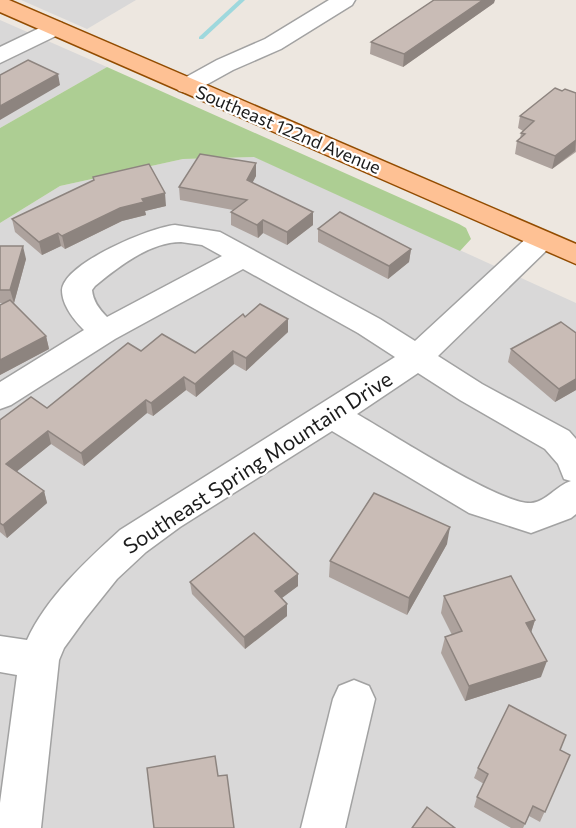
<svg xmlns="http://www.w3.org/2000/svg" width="576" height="828" viewBox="0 0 576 828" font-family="Commissioner,sans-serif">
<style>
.residential{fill:#d9d8d8}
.forest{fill:#adce93}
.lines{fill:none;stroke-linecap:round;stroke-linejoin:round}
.stream{fill:#9ed8dd;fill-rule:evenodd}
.minor-casing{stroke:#a2a2a2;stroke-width:3}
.major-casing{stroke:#924c00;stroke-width:3}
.minor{fill:#fff;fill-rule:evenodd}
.major{fill:#fec194;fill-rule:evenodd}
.wall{fill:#ada29d}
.shaded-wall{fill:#8d847f}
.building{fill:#c9bcb6;stroke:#8d847f;stroke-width:1.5}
.labels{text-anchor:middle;stroke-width:4.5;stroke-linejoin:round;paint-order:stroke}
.far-street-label{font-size:18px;fill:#1b1b1b;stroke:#fff}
.street-label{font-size:21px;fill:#1b1b1b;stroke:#fff}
</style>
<rect width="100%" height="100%" fill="#ede7e0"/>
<g class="residential">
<path d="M21,0H136L87,29Z"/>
<path d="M0,20L107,67L0,128Z"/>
<path d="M255,157L576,303V828H0V223L60,186L183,159Z"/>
</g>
<path class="forest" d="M107,67L459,224L466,228L471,239L460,251L254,157L183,159L60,186L0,223V128Z"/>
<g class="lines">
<path class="stream" d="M239,0H245L203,39H199V37Z"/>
<g class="minor-casing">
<g id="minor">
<path d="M329,0H355L352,5L281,49L233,70L195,91L187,93L179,91L175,86L179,81L217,60L265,39Z"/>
<path d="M54,21L62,23L65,28L62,33L0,63V47Z"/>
<path d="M175,225L220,232L380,319L415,341L531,234L541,231L551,234L555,240L551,246L438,356L482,384L569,431L576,439V514L571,518L531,533L469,513L332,431L180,527L146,552L117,579L85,619L64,648L59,660L41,828H0V803L17,675L0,672V636L27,640C46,598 86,561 120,530L395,357L358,333L243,269L115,339L11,405L0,409V382L84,330C74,320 62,305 62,290C64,263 151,227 175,225ZM181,242L202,245L222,256L107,317C99,309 93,301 92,290L95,286C118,267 150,242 181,242ZM418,373L460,400L545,449L558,464L564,479L571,481C557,485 546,502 531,503C501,505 389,432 357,414Z"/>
<path d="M354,680L369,686L375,699L345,828H301L333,699L339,686Z"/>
</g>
</g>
<g class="major-casing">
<path id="major" d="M0,0H9L576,244V264L0,12Z"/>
</g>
<use href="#minor" class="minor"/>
<use href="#major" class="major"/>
</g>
<g class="wall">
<path d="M494,3L403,67L370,54L371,42Z"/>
<path d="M576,93V152L552,169L515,154L517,141L520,139L521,133L523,131L518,128L520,116Z"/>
<path d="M256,163V176L252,183L313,212V225L287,245L263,233L258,238L231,225V212L233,210L180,200L179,187Z"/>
<path d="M93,177L166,206L145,211L146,215L122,221L65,249L61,246L42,255L15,232L12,219L93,181Z"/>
<path d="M318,229L411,249L409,262L388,279L318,242Z"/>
<path d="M0,246L26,259L14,303L46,336L49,349L0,375V305L3,303H0Z"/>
<path d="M245,317L288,332L246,371L234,364L196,397L186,390L153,416L147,413L84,466L51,444L17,471L44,491L47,503L7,538L0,532V420L47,408L141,351L195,353Z"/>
<path d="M576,333V390L555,402L508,362L511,349Z"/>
<path d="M447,544L407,615L329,577L330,561Z"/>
<path d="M298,574V586L282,598L287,604V616L245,649L192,594L190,582Z"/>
<path d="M444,596L535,620L531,632L541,677L465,701L441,653L445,637L452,635L441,613Z"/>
<path d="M560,750L570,755L540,822L529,816L523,828H511L474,807L477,797L484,784L474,778L478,768Z"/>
</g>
<g class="shaded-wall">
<path d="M483,0H495L494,3L403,67L404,54Z"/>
<path d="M58,74L60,85L0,120V106Z"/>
<path d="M576,140L575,151L552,169L555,156Z"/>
<path d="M256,163V176L247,193V180Z"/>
<path d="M165,193L166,206L145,211L146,215L122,221L65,249L62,236L120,208L142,199Z"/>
<path d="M313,212V225L287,245V232Z"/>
<path d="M263,220V233L258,238L257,225Z"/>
<path d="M58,233L61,246L42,255L39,242Z"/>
<path d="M23,246L26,259L14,303L10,290Z"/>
<path d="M411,249L409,262L388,279L389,266Z"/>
<path d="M288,319V332L246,371V358Z"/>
<path d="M46,336L49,349L0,375V360Z"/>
<path d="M233,351L234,364L196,397L195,384Z"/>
<path d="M184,377L186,390L153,416L151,403Z"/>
<path d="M576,379V390L555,402L559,389Z"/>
<path d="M146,400L147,413L84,466L81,453Z"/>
<path d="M48,431L51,444L10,477L6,464Z"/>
<path d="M44,491L47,503L7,538L3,525Z"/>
<path d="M450,527L447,544L407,615L409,598Z"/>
<path d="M298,574V586L275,603V591Z"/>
<path d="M287,604V616L245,649L244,637Z"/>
<path d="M535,620L530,636L526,623Z"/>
<path d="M547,661L541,677L465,701L469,686Z"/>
</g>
<g class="building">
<path d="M434,0H483L404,54L371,42Z"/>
<path d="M28,60L58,74L0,106V75Z"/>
<path d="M555,88L562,91L565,89L576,93V140L555,156L517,141L525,134L521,133L534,121L520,116Z"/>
<path d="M200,154L256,163L247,180L313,212L287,232L263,220L257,225L231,212L247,200L179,187Z"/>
<path d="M149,164L165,193L142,199L144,202L120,208L62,236L58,233L39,242L12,219L94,180L93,177Z"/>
<path d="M340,212L411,249L389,266L318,229Z"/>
<path d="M0,246H23L10,290H0Z"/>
<path d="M10,300L46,336L0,360V305Z"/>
<path d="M260,304L288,319L246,358L233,351L195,384L184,377L151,403L146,400L81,453L48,431L6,464L44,491L3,525L0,523V420L31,397L47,408L128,343L141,351L162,334L195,353L243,314L245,317Z"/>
<path d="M561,322L576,333V379L559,389L511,349Z"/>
<path d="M374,493L450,527L409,598L330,561Z"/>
<path d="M254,533L298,574L275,591L287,604L244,637L190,582Z"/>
<path d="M511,576L535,620L526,623L547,661L469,686L445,637L462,631L444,596Z"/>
<path d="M509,705L566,735L560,750L570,755L545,812L533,806L525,824L477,797L488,774L478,768Z"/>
<path d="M215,756L218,776L227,775L234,828H154L147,768Z"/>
<path d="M427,807L455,828H412Z"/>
</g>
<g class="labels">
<g class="far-street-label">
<text transform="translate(288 130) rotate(23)" y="6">Southeast 122nd Avenue</text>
</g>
<g class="street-label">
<text transform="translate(258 463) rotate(-33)" y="7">Southeast Spring Mountain Drive</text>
</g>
</g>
</svg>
